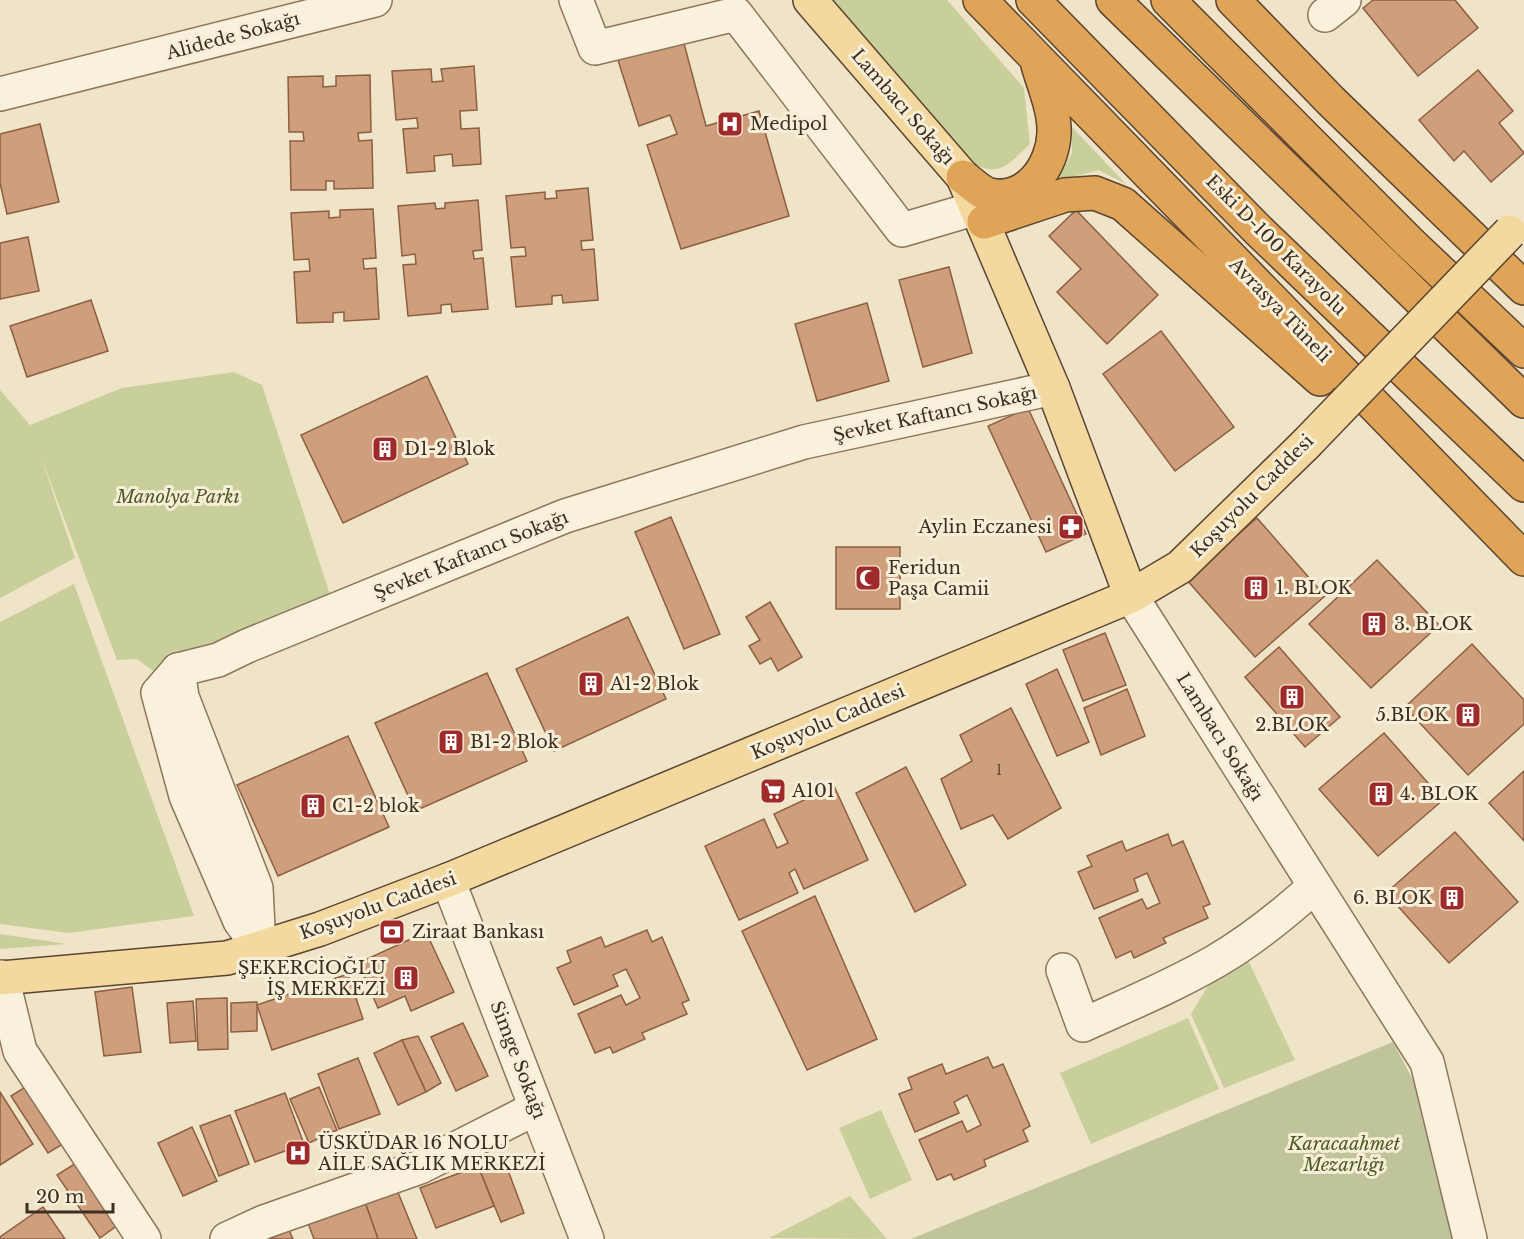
<svg xmlns="http://www.w3.org/2000/svg" width="1524" height="1239" viewBox="0 0 1524 1239" font-family="'Libre Baskerville',serif">
<style>
.green{fill:#c9cf9b}
.cemetery{fill:#bfc49a}
.building{fill:#cf9f7d;stroke:#8d5f41;stroke-width:1.5}
.lines{fill:none;stroke-linecap:round;stroke-linejoin:round}
.minor-casing{stroke:#8d765c;stroke-width:36}
.major-casing{stroke:#5b4430;stroke-width:36}
.highway-casing{stroke:#5b4430;stroke-width:36}
.minor{stroke:#faf1dc;stroke-width:33}
.major{stroke:#f3d9a0;stroke-width:33}
.highway{stroke:#e0a458;stroke-width:33}
.major-bridge-casing{stroke:#5b4430;stroke-width:36;stroke-linecap:butt}
.major-bridge{stroke:#f3d9a0;stroke-width:33}
.labels{text-anchor:middle;stroke-width:6;stroke-linejoin:round;paint-order:stroke}
.number-label{font-size:15px;fill:#624a37}
.street-label{font-size:18px;fill:#3d2e20;stroke:#f7eed8}
.poi-label{font-size:18px;fill:#3d2e20;stroke:#f7eed8;text-anchor:start}
.park-label{font-size:18px;font-style:italic;fill:#4d5a26;stroke:#f7eed8}
</style>
<rect width="100%" height="100%" fill="#f0e4c8"/>
<g class="green">
<path d="M827,0H947L1024,88L1030,144C1001,173 995,177 958,156Z"/>
<path d="M1071,126L1126,184L1098,170L1055,182L1072,153Z"/>
<path d="M234,372L262,385L334,607L208,649L153,671L137,659L117,660L40,454L75,558L0,598V390L30,425L122,388Z"/>
<path d="M74,584L194,916L69,933L0,924V622Z"/>
<path d="M0,934L67,944L0,949Z"/>
<path d="M1241,945L1295,1060L1224,1088L1191,1014L1227,954Z"/>
<path d="M1188,1018L1219,1089L1091,1144L1060,1073Z"/>
<path d="M881,1110L912,1180L870,1199L839,1128Z"/>
<path d="M850,1196L887,1239L769,1238Z"/>
</g>
<path class="cemetery" d="M1393,1042L1417,1088L1458,1239H911Z"/>
<g class="building">
<path d="M1373,0H1455L1478,28L1418,76L1363,8Z"/>
<path d="M682,36L706,126L759,111L789,216L681,249L647,145L677,134L670,115L639,126L617,57Z"/>
<path d="M474,66L477,110L460,111L461,129L479,128L481,164L453,166L452,154L434,156L435,171L407,173L403,129L418,128L417,118L396,120L392,71L431,69L432,82L443,81L441,69Z"/>
<path d="M1478,70L1513,111L1499,123L1524,153L1491,182L1464,151L1454,161L1419,120Z"/>
<path d="M370,75L371,132L358,133L359,141L372,140L373,188L334,189V181H326V190H291L290,141H304L303,132H289L288,77L323,76V87L336,86V76Z"/>
<path d="M40,124L59,202L7,214L0,183V134Z"/>
<path d="M588,188L593,240L581,241L582,250L594,249L598,300L563,303L562,295L552,296V304L516,307L511,257L526,256L525,247L511,248L506,196L545,192V199L557,198L556,191Z"/>
<path d="M478,200L482,250L473,251L474,259L483,258L488,309L452,312L451,304L441,305V313L408,316L403,265L416,264L415,254L402,256L398,206L435,203L436,209L445,208V203Z"/>
<path d="M373,209L376,258L363,259L364,269L376,268L379,319L344,321V312L333,313V322L297,323L294,272L310,271L309,259L294,260L291,213L329,211V218L340,217V210Z"/>
<path d="M1076,210L1158,295L1107,344L1057,292L1081,269L1049,236Z"/>
<path d="M28,237L39,291L0,299V243Z"/>
<path d="M949,267L972,353L923,367L899,280Z"/>
<path d="M91,300L108,351L27,377L10,326Z"/>
<path d="M867,303L889,381L817,401L795,324Z"/>
<path d="M1161,331L1234,427L1175,471L1103,374Z"/>
<path d="M427,376L468,464L343,523L301,435Z"/>
<path d="M1028,408L1086,534L1046,552L988,426Z"/>
<path d="M671,517L720,634L684,649L635,532Z"/>
<path d="M1257,518L1325,596L1255,657L1186,579Z"/>
<rect x="836" y="547" width="64" height="62"/>
<path d="M1377,560L1439,625L1371,688L1309,624Z"/>
<path d="M770,602L802,657L778,671L771,658L760,664L749,646L760,640L746,617Z"/>
<path d="M628,617L666,699L554,751L516,669Z"/>
<path d="M1105,633L1126,685L1083,701L1063,650Z"/>
<path d="M1472,644L1524,700V724L1468,775L1405,707Z"/>
<path d="M1279,647L1340,717L1305,747L1245,677Z"/>
<path d="M1057,669L1089,742L1057,756L1026,684Z"/>
<path d="M487,673L527,761L415,811L375,723Z"/>
<path d="M1127,689L1145,736L1101,755L1084,708Z"/>
<path d="M1011,708L1061,808L1008,839L993,815L961,829L941,779L972,761L960,735Z"/>
<path d="M1384,733L1443,800L1378,856L1319,789Z"/>
<path d="M348,736L389,827L278,876L237,785Z"/>
<path d="M906,767L966,885L915,912L856,793Z"/>
<path d="M1524,771V841L1489,803Z"/>
<path d="M834,786L868,860L804,889L795,869L789,873L798,893L739,920L705,846L764,819L777,848L788,843L774,814Z"/>
<path d="M1455,832L1518,902L1449,963L1386,893Z"/>
<path d="M1168,834L1172,846L1183,841L1210,904L1203,907L1208,918L1163,938L1166,943L1134,958L1131,951L1116,958L1099,918L1142,899L1147,909L1160,903L1147,873L1134,879L1138,891L1094,909L1078,872L1092,866L1087,856L1122,841L1126,851Z"/>
<path d="M815,896L877,1039L807,1070L742,931Z"/>
<path d="M647,930L652,942L662,937L689,1000L682,1003L687,1014L642,1033L645,1039L613,1053L610,1047L595,1053L578,1014L621,995L626,1005L640,998L626,969L613,975L618,986L574,1005L557,968L571,962L567,951L601,937L605,947Z"/>
<path d="M426,932L454,992L411,1011L405,996L378,1008L358,963Z"/>
<path d="M348,974L363,1019L272,1050L257,1005Z"/>
<path d="M132,987L141,1052L104,1056L95,992Z"/>
<path d="M227,998L228,1049L198,1050L196,999Z"/>
<path d="M193,1001L196,1041L170,1043L167,1003Z"/>
<path d="M257,1002V1031L231,1032V1003Z"/>
<path d="M463,1023L488,1076L456,1091L431,1037Z"/>
<path d="M418,1036L441,1083L426,1092L402,1040Z"/>
<path d="M402,1040L426,1092L398,1105L374,1053Z"/>
<path d="M988,1057L993,1068L1003,1064L1030,1126L1023,1130L1028,1141L984,1160L986,1166L954,1180L951,1174L937,1180L919,1140L962,1121L967,1132L981,1125L967,1095L954,1102L959,1113L915,1132L899,1094L912,1089L908,1078L942,1064L946,1074Z"/>
<path d="M358,1058L380,1114L339,1129L318,1074Z"/>
<path d="M35,1081L71,1139L48,1153L11,1096Z"/>
<path d="M319,1087L337,1130L309,1143L290,1099Z"/>
<path d="M0,1092L33,1144L0,1165Z"/>
<path d="M285,1093L304,1144L255,1162L235,1111Z"/>
<path d="M230,1115L249,1164L219,1176L200,1126Z"/>
<path d="M192,1127L217,1181L183,1196L158,1143Z"/>
<path d="M84,1158L126,1219L100,1238L57,1175Z"/>
<path d="M506,1165L524,1213L501,1222L478,1166Z"/>
<path d="M478,1166L494,1206L436,1228L420,1188Z"/>
<path d="M397,1190L417,1239H378L365,1202Z"/>
<path d="M365,1202L378,1239H314L308,1223Z"/>
<path d="M43,1207L65,1239H0V1237Z"/>
<path d="M289,1230L293,1239H270Z"/>
</g>
<g class="lines">
<g class="minor-casing">
<g id="minor">
<path d="M576,0L595,48L736,14L902,230L963,212"/>
<path d="M1325,15L1344,0"/>
<path d="M0,94L375,0"/>
<path d="M1131,596L1427,1062L1470,1239"/>
<path d="M178,670L218,660L247,646L565,516L804,442L1053,388"/>
<path d="M178,670L158,693L186,796L240,921L259,947"/>
<path d="M178,670L182,697L256,888L259,947"/>
<path d="M448,880L587,1239"/>
<path d="M1063,970L1083,1025C1127,1005 1173,986 1216,961C1252,940 1284,914 1315,886"/>
<path d="M2,977L20,1051L144,1239"/>
<path d="M227,1239L264,1222L420,1167L536,1108"/>
</g>
</g>
<g class="major-casing">
<g id="major">
<path d="M810,0L963,177L1053,388L1131,596"/>
<path d="M0,978L227,958L320,929L448,880L1131,596L1180,567L1306,444"/>
</g>
</g>
<g class="highway-casing">
<g id="highway">
<path d="M980,0L1524,559"/>
<path d="M1033,0L1258,230L1524,485"/>
<path d="M1113,0L1524,401"/>
<path d="M1168,0L1408,241L1524,351"/>
<path d="M1233,0L1331,101L1524,288"/>
<path d="M963,177C970,182 981,193 990,195C1027,203 1053,166 1054,133C1055,111 1044,86 1038,65"/>
<path d="M984,222L1065,195L1095,193L1123,204L1320,379"/>
</g>
</g>
<use href="#minor" class="minor"/>
<use href="#major" class="major"/>
<use href="#highway" class="highway"/>
<g class="major-bridge-casing">
<path id="major-bridge" d="M1306,444L1510,232"/>
</g>
<use href="#major-bridge" class="major-bridge"/>
</g>
<defs>
<g id="hospital-square" transform="scale(1.35)"><rect x="-9" y="-9" width="18" height="18" rx="4" fill="#9e2a2b" stroke="#f7eed8"/><path d="M-5-5h3v3.5h4V-5h3V5h-3V1.5h-4V5h-3Z" fill="#fff"/></g>
<g id="building-square" transform="scale(1.35)"><rect x="-9" y="-9" width="18" height="18" rx="4" fill="#9e2a2b" stroke="#f7eed8"/><path d="M-4-6H4V6H1V3H-1V6H-4ZM-2.5-4.3h1.7v1.8h-1.7ZM.8-4.3h1.7v1.8H.8ZM-2.5-1h1.7V.8h-1.7ZM.8-1h1.7V.8H.8Z" fill="#fff"/></g>
<g id="pharmacy-square" transform="scale(1.35)"><rect x="-9" y="-9" width="18" height="18" rx="4" fill="#9e2a2b" stroke="#f7eed8"/><path d="M-2-6h4v4h4v4h-4v4h-4v-4h-4v-4h4Z" fill="#fff"/></g>
<g id="mosque-square" transform="scale(1.35)"><rect x="-9" y="-9" width="18" height="18" rx="4" fill="#9e2a2b" stroke="#f7eed8"/><path d="M3.5-4.9A6 6 0 1 0 3.5 4.9A5 5 0 1 1 3.5-4.9Z" fill="#fff"/></g>
<g id="supermarket-square" transform="scale(1.35)"><rect x="-9" y="-9" width="18" height="18" rx="4" fill="#9e2a2b" stroke="#f7eed8"/><path d="M-6-5.5h2.5l.6 2H6L4.5 2H-2.5L-4.4-4H-6ZM-1.5 3.2a1.3 1.3 0 1 0 .1 0ZM3 3.2a1.3 1.3 0 1 0 .1 0Z" fill="#fff"/></g>
<g id="bank-square" transform="scale(1.35)"><rect x="-9" y="-9" width="18" height="18" rx="4" fill="#9e2a2b" stroke="#f7eed8"/><path d="M-6-4H6V4H-6ZM0-2.3a2.3 2.3 0 1 0 0 4.6a2.3 2.3 0 1 0 0-4.6Z" fill="#fff"/></g>
</defs>
<g fill-rule="evenodd">
<use href="#hospital-square" x="730" y="124"/>
<use href="#building-square" x="385" y="449"/>
<use href="#pharmacy-square" x="1071" y="527"/>
<use href="#mosque-square" x="868" y="578"/>
<use href="#building-square" x="1256" y="588"/>
<use href="#building-square" x="1374" y="624"/>
<use href="#building-square" x="591" y="684"/>
<use href="#building-square" x="1292" y="697"/>
<use href="#building-square" x="1468" y="715"/>
<use href="#building-square" x="451" y="742"/>
<use href="#supermarket-square" x="773" y="791"/>
<use href="#building-square" x="1381" y="794"/>
<use href="#building-square" x="313" y="806"/>
<use href="#building-square" x="1452" y="898"/>
<use href="#bank-square" x="392" y="932"/>
<use href="#building-square" x="406" y="978"/>
<use href="#hospital-square" x="298" y="1153"/>
</g>
<g class="labels">
<g class="number-label">
<text x="999" y="775">1</text>
</g>
<g class="street-label">
<text transform="translate(233 36) rotate(-15)" y="6">Alidede Sokağı</text>
<text transform="translate(903 107) rotate(49)" y="6">Lambacı Sokağı</text>
<text transform="translate(1276 245) rotate(45)" y="6">Eski D-100 Karayolu</text>
<text transform="translate(1280 310) rotate(46)" y="6">Avrasya Tüneli</text>
<text transform="translate(935 414) rotate(-12)" y="6">Şevket Kaftancı Sokağı</text>
<text transform="translate(1252 496) rotate(-45)" y="6">Koşuyolu Caddesi</text>
<text transform="translate(471 555) rotate(-22)" y="6">Şevket Kaftancı Sokağı</text>
<text transform="translate(828 722) rotate(-23)" y="6">Koşuyolu Caddesi</text>
<text transform="translate(1220 737) rotate(58)" y="6">Lambacı Sokağı</text>
<text transform="translate(378 906) rotate(-20)" y="6">Koşuyolu Caddesi</text>
<text transform="translate(518 1060) rotate(69)" y="6">Simge Sokağı</text>
</g>
<g class="poi-label">
<text x="750" y="130">Medipol</text>
<text x="404" y="455">D1-2 Blok</text>
<text x="1052" y="533" text-anchor="end">Aylin Eczanesi</text>
<text x="888" y="574">Feridun<tspan x="888" dy="21">Paşa Camii</tspan></text>
<text x="1276" y="594">1. BLOK</text>
<text x="1394" y="630">3. BLOK</text>
<text x="610" y="690">A1-2 Blok</text>
<text x="1448" y="721" text-anchor="end">5.BLOK</text>
<text x="1292" y="731" text-anchor="middle">2.BLOK</text>
<text x="470" y="748">B1-2 Blok</text>
<text x="792" y="797">A101</text>
<text x="1400" y="800">4. BLOK</text>
<text x="332" y="812">C1-2 blok</text>
<text x="1432" y="904" text-anchor="end">6. BLOK</text>
<text x="412" y="938">Ziraat Bankası</text>
<text x="386" y="974" text-anchor="end">ŞEKERCİOĞLU<tspan x="386" dy="21">İŞ MERKEZİ</tspan></text>
<text x="318" y="1149">ÜSKÜDAR 16 NOLU<tspan x="318" dy="21">AİLE SAĞLIK MERKEZİ</tspan></text>
</g>
<g class="park-label">
<text x="178" y="503">Manolya Parkı</text>
<text x="1344" y="1150">Karacaahmet<tspan x="1344" dy="21">Mezarlığı</tspan></text>
</g>
</g>
<path d="M27 1203v9h86v-9" fill="none" stroke="#3d2e20" stroke-width="3"/>
<text x="36" y="1203" font-size="18" fill="#3d2e20" stroke="#f7eed8" stroke-width="4.5" paint-order="stroke">20 m</text>
</svg>
